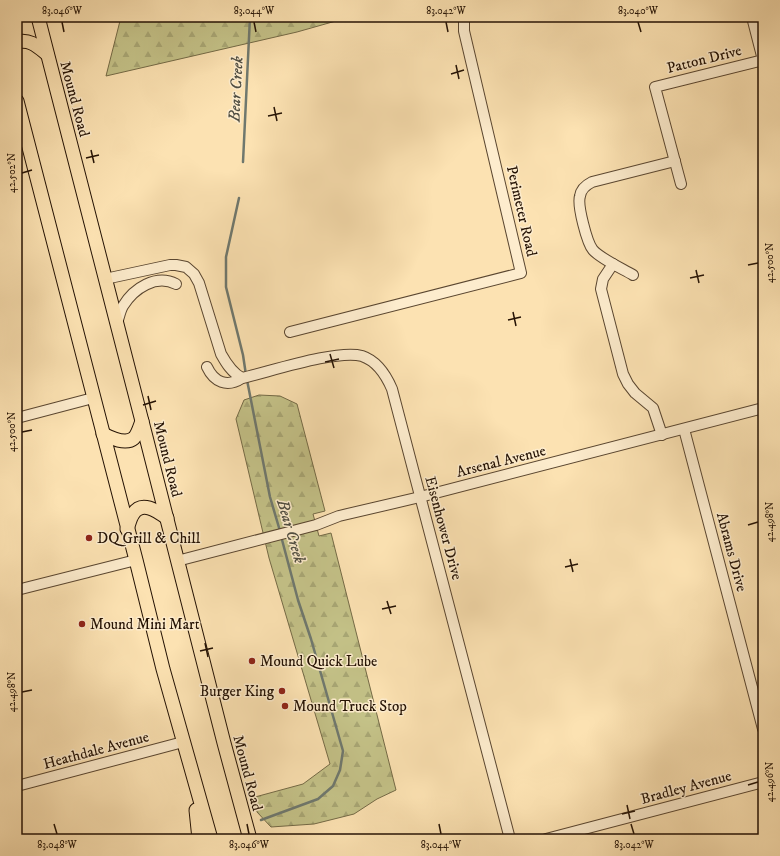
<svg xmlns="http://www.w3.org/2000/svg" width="780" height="856" viewBox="0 0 780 856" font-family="'IM FELL DW Pica',serif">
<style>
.forest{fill:url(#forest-firs);stroke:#746a46}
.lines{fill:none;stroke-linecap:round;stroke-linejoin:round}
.stream{stroke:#6f786e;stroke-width:2.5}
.minor-casing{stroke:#5a4630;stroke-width:12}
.major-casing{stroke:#241204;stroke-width:15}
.minor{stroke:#fdeccd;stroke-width:10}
.major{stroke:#fce2b2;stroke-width:13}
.ticks{fill:none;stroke:#241204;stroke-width:1.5}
.poi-dot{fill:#8f2418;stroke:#fdeccd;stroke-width:1.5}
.labels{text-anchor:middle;stroke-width:3;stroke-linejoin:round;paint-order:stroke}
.street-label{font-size:15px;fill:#241204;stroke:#fdeccd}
.poi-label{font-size:15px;fill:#241204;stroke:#fdeccd;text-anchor:start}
.water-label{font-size:16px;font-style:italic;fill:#504e42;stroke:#fdeccd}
.neatline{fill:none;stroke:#241204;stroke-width:1.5}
.ticks-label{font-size:10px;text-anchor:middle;fill:#241204}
</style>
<defs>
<pattern id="forest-firs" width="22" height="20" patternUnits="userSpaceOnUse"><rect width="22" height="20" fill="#c4c288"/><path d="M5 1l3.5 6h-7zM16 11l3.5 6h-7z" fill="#a8a674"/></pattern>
</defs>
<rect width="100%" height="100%" fill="#fce2b2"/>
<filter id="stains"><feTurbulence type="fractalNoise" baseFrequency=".005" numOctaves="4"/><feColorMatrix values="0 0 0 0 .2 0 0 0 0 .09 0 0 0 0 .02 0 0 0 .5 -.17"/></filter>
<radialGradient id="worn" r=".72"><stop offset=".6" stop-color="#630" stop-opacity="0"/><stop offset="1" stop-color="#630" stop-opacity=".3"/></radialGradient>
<g class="forest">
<path d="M121,17H350L297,32L106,76Z"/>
<path d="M259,395L280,396L297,404L325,511L313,514L319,536L331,533L396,790L377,799L354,814L314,824L271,827L257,812L255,797L303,784L330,764L269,558L236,419L244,400Z"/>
</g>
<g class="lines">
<g class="stream">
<path d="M243,162L250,17"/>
<path d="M239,198L226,257V287L243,355L246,375"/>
<path d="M247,380L270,497L280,531"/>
<path d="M261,820L318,799L333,786L340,770L343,751L311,639L298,600L281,536"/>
</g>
<g class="minor-casing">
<g id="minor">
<path d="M752,17L763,60"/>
<path d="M681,184L655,87L763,60"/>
<path d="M613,264L603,279L601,289L623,374L628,384L635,393L653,408L662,435"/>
<path d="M633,275C623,269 601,259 593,250C587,243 577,205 580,196C581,189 586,185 592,182L675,161"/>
<path d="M105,279L170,265H176L186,267L194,274L199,283L221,354C226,363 232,373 242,378"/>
<path d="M117,323C119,318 120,311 123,306C134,288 156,274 176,284"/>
<path d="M290,332L521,273L464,31V17"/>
<path d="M207,367C214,382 227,388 242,378C269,372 337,349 362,356C377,361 386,375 392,389L510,839"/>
<path d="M17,418L93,398"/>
<path d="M684,429L763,729"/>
<path d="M177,561L316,525L339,516L420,497L763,408"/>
<path d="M17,590L136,560"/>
<path d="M17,786L183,742"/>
<path d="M546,839L763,782"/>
</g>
</g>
<g class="major-casing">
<g id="major">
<path d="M38,17L144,429L224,743L250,839"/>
<path d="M17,42C30,39 37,46 47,54"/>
<path d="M17,101L136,560L163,669L211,839"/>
<path d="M103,434C111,438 126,445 134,438C138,434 140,426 142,421"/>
<path d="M127,529C129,524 130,518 133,514C142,500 157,511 167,518"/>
<path d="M196,810L199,839"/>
</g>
</g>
<use href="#minor" class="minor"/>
<use href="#major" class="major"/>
</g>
<path class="ticks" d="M62,22L64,32M254,22L256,32M446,22L448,32M638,22L641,32M456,65L459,79M451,74L464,70M274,107L277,121M268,116L282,113M91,150L94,163M86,158L99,155M22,173L32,170M748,265L758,263M696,270L699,283M690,278L704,275M513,312L516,326M508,320L521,317M330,354L334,368M325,362L339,359M148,396L151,410M143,405L156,401M22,432L32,430M748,525L758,522M570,559L573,572M565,567L578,564M387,601L391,614M382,609L396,606M205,643L208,657M200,651L213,648M22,692L32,690M748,785L758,782M627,805L630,819M622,814L635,811M54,824L57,834M247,824L249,834M439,824L441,834M631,824L634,834"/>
<g class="poi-dot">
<circle cx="89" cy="538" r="4"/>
<circle cx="82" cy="624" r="4"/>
<circle cx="252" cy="661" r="4"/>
<circle cx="282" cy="691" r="4"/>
<circle cx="285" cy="706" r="4"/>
</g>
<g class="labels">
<g class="street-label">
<text transform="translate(704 59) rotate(-14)" y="5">Patton Drive</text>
<text transform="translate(75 99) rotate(75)" y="5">Mound Road</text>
<text transform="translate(522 211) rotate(77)" y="5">Perimeter Road</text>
<text transform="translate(168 459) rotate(76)" y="5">Mound Road</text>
<text transform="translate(501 461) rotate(-14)" y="5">Arsenal Avenue</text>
<text transform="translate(444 528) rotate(75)" y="5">Eisenhower Drive</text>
<text transform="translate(732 552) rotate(75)" y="5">Abrams Drive</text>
<text transform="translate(96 750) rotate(-15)" y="5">Heathdale Avenue</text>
<text transform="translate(248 773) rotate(75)" y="5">Mound Road</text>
<text transform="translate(686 787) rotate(-15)" y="5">Bradley Avenue</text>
</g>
<g class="poi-label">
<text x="97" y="543">DQ Grill &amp; Chill</text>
<text x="90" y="629">Mound Mini Mart</text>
<text x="260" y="666">Mound Quick Lube</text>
<text x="274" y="696" text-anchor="end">Burger King</text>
<text x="293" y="711">Mound Truck Stop</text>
</g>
<g class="water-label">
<text transform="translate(235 89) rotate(-87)" y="6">Bear Creek</text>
<text transform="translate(292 531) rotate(74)" y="6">Bear Creek</text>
</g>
</g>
<rect width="780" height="856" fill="none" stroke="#fce2b2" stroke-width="44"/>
<rect x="22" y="22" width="736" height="812" class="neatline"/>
<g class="ticks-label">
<text x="62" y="14">83.046°W</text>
<text x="254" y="14">83.044°W</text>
<text x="446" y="14">83.042°W</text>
<text x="638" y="14">83.040°W</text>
<text transform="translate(11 173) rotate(-90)" y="4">42.502°N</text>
<text transform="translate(769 263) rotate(-90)" y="4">42.500°N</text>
<text transform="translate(11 432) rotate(-90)" y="4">42.500°N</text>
<text transform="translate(769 522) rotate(-90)" y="4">42.498°N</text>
<text transform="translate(11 692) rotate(-90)" y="4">42.498°N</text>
<text transform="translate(769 782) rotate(-90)" y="4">42.496°N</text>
<text x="57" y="848">83.048°W</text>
<text x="249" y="848">83.046°W</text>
<text x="441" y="848">83.044°W</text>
<text x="634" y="848">83.042°W</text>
</g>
<rect width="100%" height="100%" filter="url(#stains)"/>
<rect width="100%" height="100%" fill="url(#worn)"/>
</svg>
